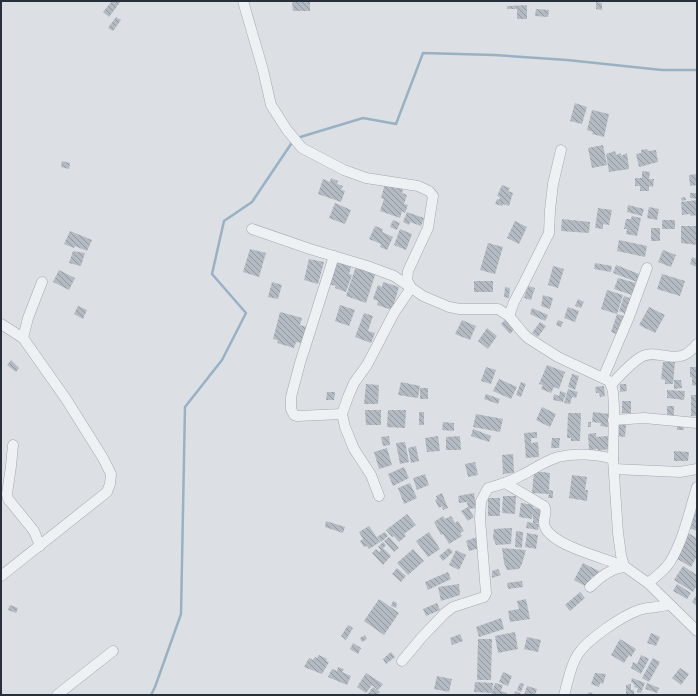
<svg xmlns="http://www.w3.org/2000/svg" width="698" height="696" viewBox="0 0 698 696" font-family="Overpass,sans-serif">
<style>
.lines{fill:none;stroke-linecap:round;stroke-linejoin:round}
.stream{stroke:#99b1c3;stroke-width:2.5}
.building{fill:url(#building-back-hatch)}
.minor-casing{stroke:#a2a8ae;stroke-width:11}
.minor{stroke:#eef1f4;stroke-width:10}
</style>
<defs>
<pattern id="building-back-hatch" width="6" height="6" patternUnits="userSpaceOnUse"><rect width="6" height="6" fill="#b4bac1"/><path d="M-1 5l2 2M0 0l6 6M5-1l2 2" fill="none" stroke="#92989e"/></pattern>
</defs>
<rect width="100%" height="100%" fill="#dce0e5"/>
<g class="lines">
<g class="stream">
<path d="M297,138L363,118L396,124L423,53L494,55L567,60L662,70H697"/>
<path d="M151,695L155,687L181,614L185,407L222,360L246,313L212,274L224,221L252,202L293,141"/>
</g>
</g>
<g class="building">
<path d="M112,1H121L109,17L103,12Z"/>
<path d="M292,1H310V11H293Z"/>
<path d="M596,2L602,3V10L596,9Z"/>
<path d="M527,5V19H517V9H507V6Z"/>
<path d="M536,9L549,10L548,17L535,16Z"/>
<path d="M116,17L121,20L113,31L108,28Z"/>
<path d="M575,103L587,107L582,124L570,121Z"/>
<path d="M592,110L609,114L604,137L592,134L593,132L587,130Z"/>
<path d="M603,145L607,165L592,168L588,148Z"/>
<path d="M647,149L648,151L656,150L658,162L639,167L636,154L641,153V150Z"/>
<path d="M615,151L616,155L621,153V156L627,153L629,169L609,172L606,154Z"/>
<path d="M62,161L70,163L69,169L61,167Z"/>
<path d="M642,171L650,172L649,179H654L653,187L649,186V191H640V186H635V178H642Z"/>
<path d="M697,174V185L690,186L689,175Z"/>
<path d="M331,178L338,181L337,184L343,186L341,190L345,191L341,202L318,194L323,179L330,182Z"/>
<path d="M385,184L403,189L402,193L407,195L404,204L408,205L405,213L402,211L400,218L380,211L384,199L381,198Z"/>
<path d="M502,185L510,188L508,191L513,193L509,206L503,204V206L495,204L497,199L499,200L500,197L497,196Z"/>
<path d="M690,193H697V199L690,198Z"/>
<path d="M685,197L686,200L682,201L681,198Z"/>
<path d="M697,200V215L691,216L690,214L682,215L681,202Z"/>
<path d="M335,203L351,210L345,224L329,218Z"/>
<path d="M628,205L644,209L642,216L627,212Z"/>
<path d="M649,207L659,209L657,220L647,218Z"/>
<path d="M598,208L612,210L609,225L603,224V229L595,228Z"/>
<path d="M407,212L424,218L421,226L410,222L409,225L403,222Z"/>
<path d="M632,216L641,218L637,236L626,234L627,229H624L626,219H631Z"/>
<path d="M562,219L590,222L589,233L561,231Z"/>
<path d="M393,220L400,223L397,230L390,227Z"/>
<rect x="662" y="220" width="13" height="9"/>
<path d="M515,221L527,227L519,244L507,238Z"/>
<path d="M375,226L383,229L382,232L393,237L387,250L380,247L381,244L369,239Z"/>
<path d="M681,226H697V245L681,243Z"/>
<rect x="651" y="228" width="9" height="13"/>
<path d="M400,229L412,234L406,250L394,245Z"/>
<path d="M70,231L92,240L87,251L75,246L74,248L64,244Z"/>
<path d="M619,240L647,246L645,257L617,251Z"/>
<path d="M488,243L503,247L495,274L480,270Z"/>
<path d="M250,249L266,253L259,277L243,272Z"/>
<path d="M663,250L676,255L671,267L658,262Z"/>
<path d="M73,251L85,253L81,266L69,263Z"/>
<path d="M692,257L697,259V267L690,264Z"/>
<path d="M309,259L324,262L318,284L304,280Z"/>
<path d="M336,260L352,264L349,274L352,275L346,292L335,288L336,286L329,284Z"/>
<path d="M595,263L612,266L611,272L594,269Z"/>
<path d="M616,265L639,274L637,282L613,273Z"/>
<path d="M356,266L376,272L366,303L346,296Z"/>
<path d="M553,266L564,269L558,288L548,285Z"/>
<path d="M59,270L75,278L69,290L53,282Z"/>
<path d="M662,274L685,281L680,296L657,289Z"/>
<path d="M618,278L636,283L632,295L614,289Z"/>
<rect x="474" y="281" width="19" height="11"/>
<path d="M272,282L282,285L278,299L268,297Z"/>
<path d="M383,282L399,287L392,310L377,305L378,301L373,299L378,285L382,287Z"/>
<path d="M528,286L535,288L531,300L524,298Z"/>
<path d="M505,287L510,288L509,298L504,297Z"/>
<path d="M607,290L623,295L617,314L626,317L624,321L622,320L621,324L619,335L611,332L617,314L601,309Z"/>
<path d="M543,295L553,298L550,309L541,306Z"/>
<path d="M624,296L632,299L626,314L619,311Z"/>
<path d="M578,299L584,302L581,308L575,306Z"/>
<path d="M340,305L355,310L349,326L335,321Z"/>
<path d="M78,306L87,310L83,319L74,314Z"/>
<path d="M568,307L579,311L575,322L564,318Z"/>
<path d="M649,307L665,315L655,333L639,325Z"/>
<path d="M532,308L548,315L545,321L530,314Z"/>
<path d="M280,312L302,318L300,325L307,327L303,343L296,342L294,348L277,343L278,340L273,339Z"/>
<path d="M364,313L373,316L368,331L375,333L371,343L355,337Z"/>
<path d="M507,318L516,327L510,334L501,324Z"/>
<path d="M462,320L476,326L470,340L455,334Z"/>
<path d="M558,320L563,322L561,327L556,325Z"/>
<path d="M540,322L546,326L538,337L532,333Z"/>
<path d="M487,328L497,336L488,349L478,341Z"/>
<path d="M11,360L19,368L16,372L7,365Z"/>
<path d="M663,362H675L673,384H665V380L661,379Z"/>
<path d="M547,365L565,372L559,389L554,387L551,393L541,389L543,385L539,384Z"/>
<path d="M486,367L496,370L491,384L481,381Z"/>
<path d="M690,367H697V386L692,385V377H690Z"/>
<path d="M572,374L579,376L575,390L568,387Z"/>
<path d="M499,379L517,387L511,399L493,391Z"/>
<path d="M674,380H681L682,388L674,389Z"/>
<path d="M401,382L420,386L418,398L398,395Z"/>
<path d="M521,382L526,384L521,397L516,395Z"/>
<path d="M366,384L379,385L378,404H364Z"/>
<path d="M620,384H626L627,391L620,392Z"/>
<path d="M604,386L605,396L600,397L599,393H596L595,387Z"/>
<rect x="420" y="388" width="8" height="11"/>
<path d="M568,389L578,392L576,398L572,397L570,404L564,403Z"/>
<path d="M667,390L685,391L684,400L667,398Z"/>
<path d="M560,391L566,393L563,402L553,400L554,394L559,396Z"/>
<path d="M327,392H335L334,400H326Z"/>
<path d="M486,394L500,399L498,404L484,399Z"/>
<rect x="691" y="395" width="6" height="21"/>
<rect x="622" y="401" width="9" height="12"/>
<rect x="667" y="406" width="7" height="11"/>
<path d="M542,407L556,414L550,427L536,420Z"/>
<path d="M365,410H381V425H366Z"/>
<path d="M388,410H406L405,428L387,427Z"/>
<rect x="419" y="412" width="5" height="13"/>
<path d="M593,412L609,414L608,427L600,426L601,423L592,422Z"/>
<path d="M568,413H581L580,441H571V438H567Z"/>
<path d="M476,414L503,419L500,432L473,427Z"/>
<path d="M443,422L454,423V431L442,430Z"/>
<rect x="588" y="422" width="3" height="5"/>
<path d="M617,425H626L625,437L616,436Z"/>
<path d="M683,425L684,430H677V426Z"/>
<path d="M473,429L491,436L489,442L471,436Z"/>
<path d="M537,432V438H531V443L538,442L539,457L526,458L524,433Z"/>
<path d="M596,433V437L608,436L609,449L598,451V449L589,450L588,434Z"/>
<path d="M389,436L390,445L383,446L381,437Z"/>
<path d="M438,436L440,451L427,452L425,438Z"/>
<path d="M460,436L461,450H446V437Z"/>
<path d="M552,438H560L559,448H551Z"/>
<path d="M405,442L409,462L400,464L396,443Z"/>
<path d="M416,446L419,461L411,463L408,448Z"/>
<path d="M387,448L392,465L379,469L374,452Z"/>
<path d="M674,451L689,452L688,461H674Z"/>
<path d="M513,454L514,473L503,474L502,455Z"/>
<path d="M475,462L478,475L468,477L465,464Z"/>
<path d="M404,467L409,478L393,486L388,474Z"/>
<path d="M534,471L550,473L549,490L553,491V498H548L549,494L532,493Z"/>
<path d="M425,474L429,485L417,490L413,478Z"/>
<path d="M572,475L587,477L585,490H588L587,501L569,498Z"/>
<path d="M410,483L417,498L404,504L398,488Z"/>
<path d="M442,493L448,508L443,510L442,506L439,508L435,500L437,499L436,496Z"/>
<path d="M474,493L476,508L469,509L474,517L468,521L461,511L468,507L467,502L459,503L458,496Z"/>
<path d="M503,496H516L515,514L502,513Z"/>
<rect x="488" y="498" width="12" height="18"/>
<path d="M521,503L534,505L533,508L542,509L541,523H533V512L532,519L519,517Z"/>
<path d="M697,508V531L689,528Z"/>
<path d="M407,514L416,525L404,534L406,536L399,542L394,536L392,537L386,530Z"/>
<path d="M443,516L445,519L451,516L455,523L458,521L464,531L460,533L462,536L449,544L443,534L441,535L434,522Z"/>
<path d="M326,521L345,527L343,533L325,527Z"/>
<path d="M527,522L539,524L538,530L526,528Z"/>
<path d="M369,526L380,542L369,549L367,546L364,547L360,541L363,539L359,532Z"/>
<path d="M512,528L511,544L496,545L493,538L494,529Z"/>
<path d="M516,531L523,532L522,548L515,547Z"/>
<path d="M385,532L388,536L381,542L377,537Z"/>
<path d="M429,532L440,549L428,557L416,541Z"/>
<path d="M527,533L538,535L536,549L525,547Z"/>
<path d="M688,533L697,538V556L691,567L674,557Z"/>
<path d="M389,537L399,548L394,552L384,541Z"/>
<path d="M477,537L480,548L469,551L466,541Z"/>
<path d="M383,542L386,545L383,548L391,556L383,565L372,553L376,549L379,552L381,550L378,547Z"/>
<path d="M449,548L453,552L443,561L439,556Z"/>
<path d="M502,548L526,550L522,564L519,569L507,570L504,563Z"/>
<path d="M413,549L424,561L408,575L397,563Z"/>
<path d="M456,550L466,555L459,570L449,565Z"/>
<path d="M583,563L599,571L595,578L592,576L587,587L574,580Z"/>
<path d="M683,566L697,575V585L693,592L674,580Z"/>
<path d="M397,568L406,576L401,582L392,574Z"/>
<path d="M498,569L501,575L492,578V571Z"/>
<path d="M448,572L451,579L428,590L425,582Z"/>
<path d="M522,581L523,587L508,589L507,583Z"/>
<path d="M459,584L460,595L441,601L438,587Z"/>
<path d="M677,584L691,593L687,599L673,591Z"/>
<path d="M580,592L585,598L570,611L565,605Z"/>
<path d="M697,594V606L692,602Z"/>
<path d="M379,599L399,613L384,635L364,621Z"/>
<path d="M526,599L530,619L510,622L508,611L519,609L517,601Z"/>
<path d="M393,601L397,603L396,608L391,606Z"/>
<path d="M437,603L440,610L426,616L423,609Z"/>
<path d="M10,605L18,608L16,613L8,610Z"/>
<path d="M501,618L504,629L479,637L476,627Z"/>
<path d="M348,625L353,628L346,640L341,636Z"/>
<path d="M515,632L518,649L498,653L495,636Z"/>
<path d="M651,633L660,637L656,646L647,643Z"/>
<path d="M460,634L463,641L452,645L450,638Z"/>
<path d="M365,635L367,639L362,642L360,638Z"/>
<path d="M527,637L541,640L538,652L524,649Z"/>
<path d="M478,639H492L491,680H477Z"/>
<path d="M620,639L636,649L631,657L629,655L624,663L611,655Z"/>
<path d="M353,643L361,648L358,654L350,649Z"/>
<path d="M391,652L395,657L386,664L383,659Z"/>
<path d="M319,655L327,659L326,661L329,662L322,674L304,667L309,658L313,660L315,657L317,658Z"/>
<path d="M641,655L649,659L641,674L631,668L633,662L637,664Z"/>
<path d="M653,658L660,662L649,682L642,678Z"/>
<path d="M338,667L344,669L342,672L351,676L347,685L328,677L332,669L337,671Z"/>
<path d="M680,668L689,674L681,685L672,678Z"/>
<path d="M503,672L512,676L508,686L499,682Z"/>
<path d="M366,673L383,684L378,690L372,685L366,693L357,687Z"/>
<path d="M595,673L606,674L603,684L600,683L599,687L591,684Z"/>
<path d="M437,676L452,679L449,692L434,689Z"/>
<path d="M632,678L645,683L641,693L637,692L638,688L634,687L635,685L633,684V683L631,682Z"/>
<path d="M475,682L493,683L492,693L474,692Z"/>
<path d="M495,683L503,685L501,691L507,693V695H491Z"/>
<path d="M520,683L524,684L521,692L517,690Z"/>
<path d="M647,683L659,688L657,693L645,689Z"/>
<path d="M631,684V690H634V695H626V685Z"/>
<path d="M527,686L537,689L535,695H514L515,691L524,695Z"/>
<path d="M373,687L380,692L377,695H367Z"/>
<path d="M589,692L596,695H587Z"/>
</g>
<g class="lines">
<g class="minor-casing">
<g id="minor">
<path d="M243,1L263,70L271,105L287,130L302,148L344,170L366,178L418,186L429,191L433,196L428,228L408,271L407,280L411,288L394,313L367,365L354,383L348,397L342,414L345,427L354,449L371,475L379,496"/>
<path d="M252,229L310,249L367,266L394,276L423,296L449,307L460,309H498L509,316L523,333L528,338L558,357L609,381L611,385L613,392L614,407L613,459L618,533L621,555L624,566L648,583L697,631"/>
<path d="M334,256L300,363L291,397V409L294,415L297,416L342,414"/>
<path d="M509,316L514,302L523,285L549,233L550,210L553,184L561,150"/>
<path d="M1,324L23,338L66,399L103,458L111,474L110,484L107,492L1,576"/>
<path d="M23,338L28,318L42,282"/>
<path d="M603,378L629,317L647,268"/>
<path d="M611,385C620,375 630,364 641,357C654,349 672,362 686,354C690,352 694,347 697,344"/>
<path d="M613,420L644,418L697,423"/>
<path d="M13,445L11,466L7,494L8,499L34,531L40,546"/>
<path d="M614,469L680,472L697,469"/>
<path d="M505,483L544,506C549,513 541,519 545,527C553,546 604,558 624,566"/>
<path d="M648,583C656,577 664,571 670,562C684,539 689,512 697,487"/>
<path d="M590,587C600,577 611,568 625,567"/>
<path d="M402,661L422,637L445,613L453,607L484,597L486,593L480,519L481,501L488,488C500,485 511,481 522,475C534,469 545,461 558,457C575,453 596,454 613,459"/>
<path d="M57,695L113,651"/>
<path d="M564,695C568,682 570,666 578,654C588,639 622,616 639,610C649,607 659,608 669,604"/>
</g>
</g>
<use href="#minor" class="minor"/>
</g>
<rect width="698" height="696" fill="none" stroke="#27303a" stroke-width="4"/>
</svg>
